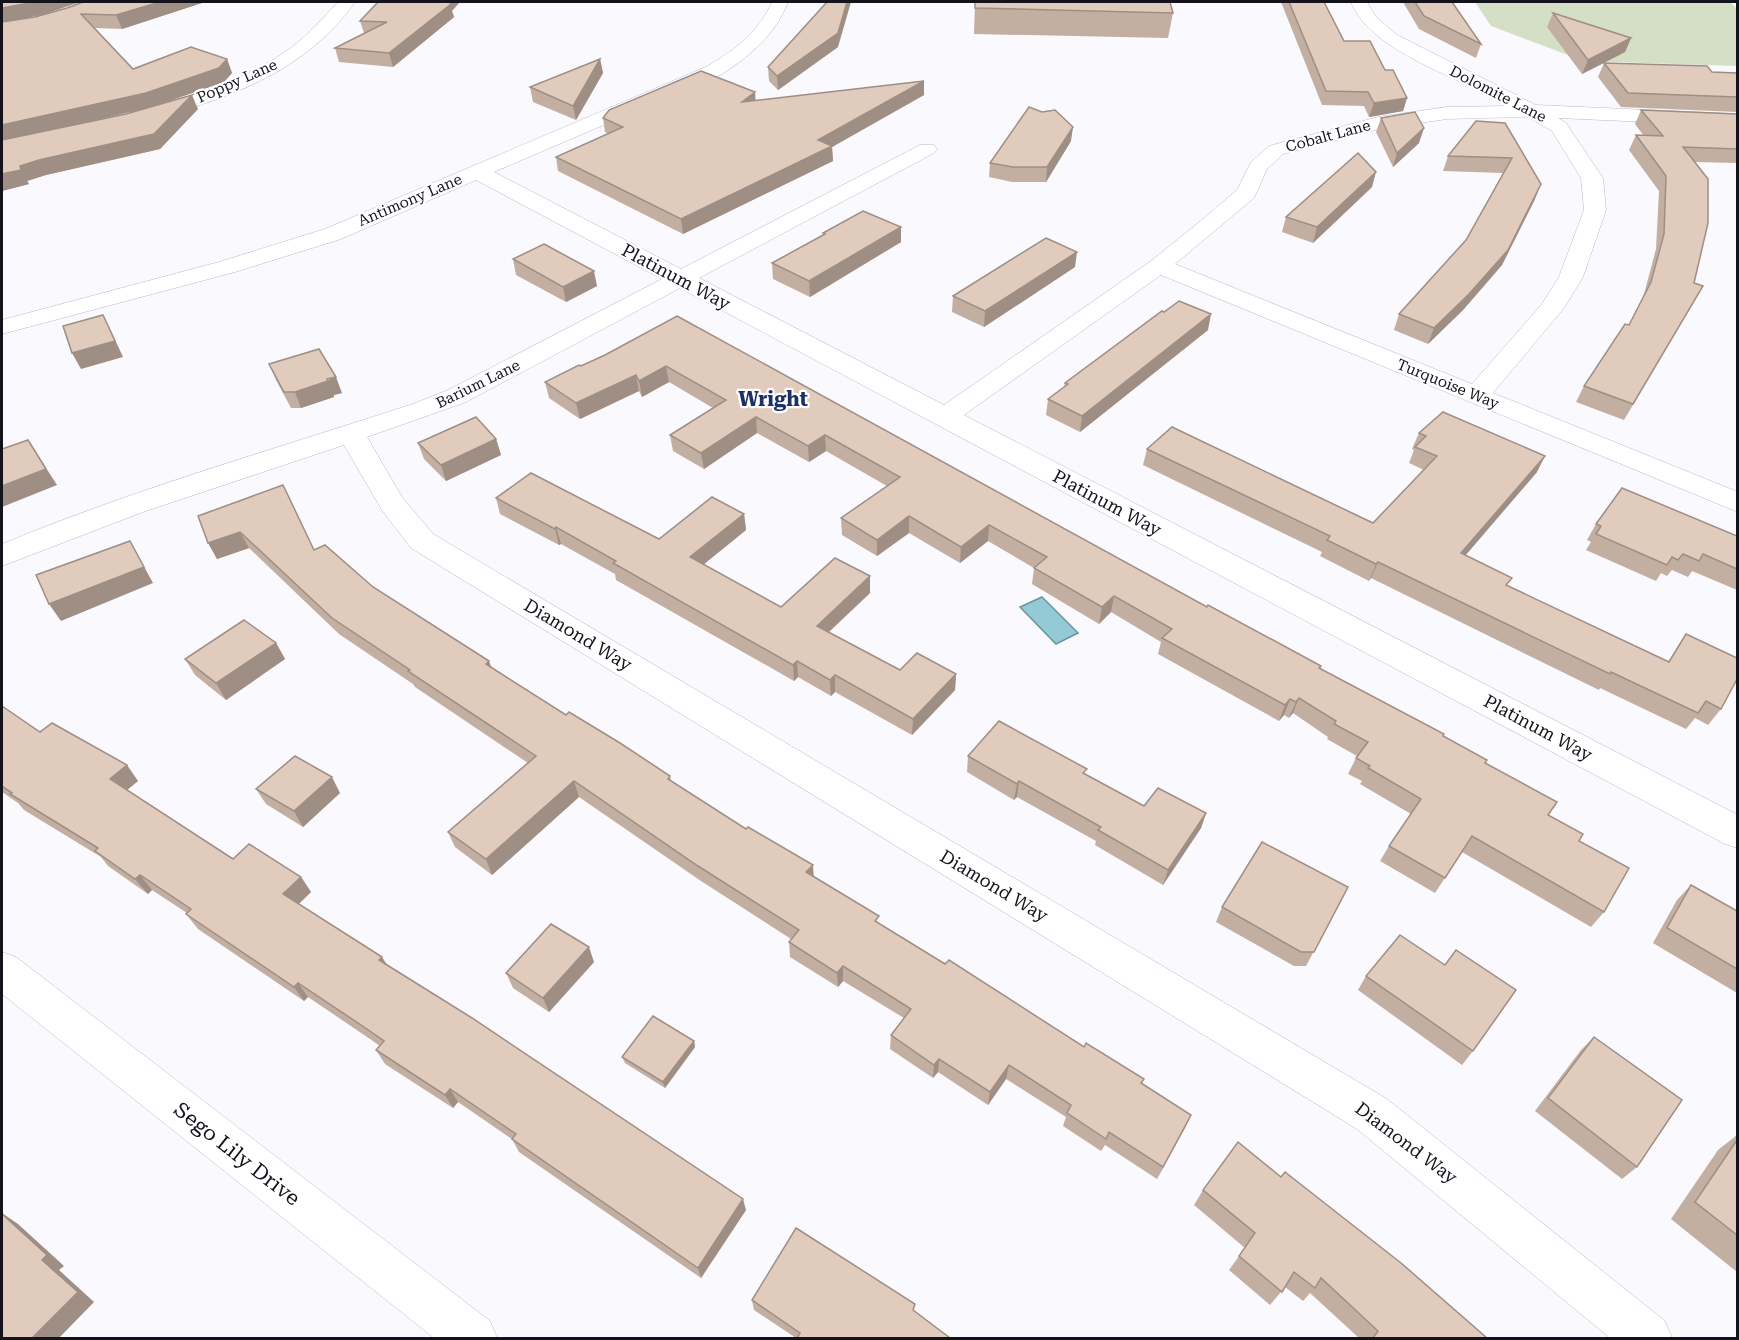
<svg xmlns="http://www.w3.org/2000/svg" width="1739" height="1340" viewBox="0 0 1739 1340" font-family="'Roboto Serif',serif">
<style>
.green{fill:#d4dfc5}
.water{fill:#93cad5;stroke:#6d939d;stroke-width:1.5}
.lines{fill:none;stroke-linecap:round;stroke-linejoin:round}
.minor-casing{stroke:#bbb7cd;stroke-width:1}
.major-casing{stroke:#bbb7cd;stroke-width:1}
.minor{fill:#fff;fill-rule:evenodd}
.major{fill:#fff;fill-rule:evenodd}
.wall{fill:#c2afa2;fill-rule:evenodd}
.shaded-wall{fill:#9e8e84}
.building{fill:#e1cbbc;stroke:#9e8e84;stroke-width:1.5}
.labels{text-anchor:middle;stroke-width:4.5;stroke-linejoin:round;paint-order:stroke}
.far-street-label{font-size:15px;fill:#14121a;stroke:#fff}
.street-label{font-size:18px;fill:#14121a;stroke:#fff}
.neighbourhood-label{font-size:20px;font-weight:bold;fill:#1c3067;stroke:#fff}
.near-street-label{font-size:21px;fill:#14121a;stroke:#fff}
</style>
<rect width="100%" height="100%" fill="#faf9fd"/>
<path class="green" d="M1475,2H1730L1737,9V66L1584,61L1491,26Z"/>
<path class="water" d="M1042,597L1078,633L1056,644L1020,607Z"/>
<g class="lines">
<g class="minor-casing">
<g id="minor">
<path d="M338,2H355C316,58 254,89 190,108C176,112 159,121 145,117L142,113L145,109C196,95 249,79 292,47C309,34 324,17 338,2Z"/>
<path d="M772,2H788C775,35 751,55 722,74L494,172L681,269L920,145H934L937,149L934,153L699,278L944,405L1151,261L1197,224L1237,190L1251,162L1269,146L1378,117L1447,107L1509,106C1463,78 1371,53 1351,2H1367L1376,17L1397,35L1536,105L1738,114V126L1558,118L1566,123L1603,178L1606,210L1583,277L1564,308L1493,393L1738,492V512L1161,275L964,415L1738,815V848L1725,844L680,288L466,402L367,437L402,497L433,534L1387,1099L1665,1321L1672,1338H1610L1357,1129L411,548L382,510L344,445L143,512L2,566V544C135,489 275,449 413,404L448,390L662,279L476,180L341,239L235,272L2,334V320L219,262L325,229L708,66C736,49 759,32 772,2ZM1528,117L1552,131L1581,178L1584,210L1559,277L1542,304L1472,384L1175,264L1254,198L1267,169L1283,154L1379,129L1447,119Z"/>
</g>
</g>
<g class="major-casing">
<path id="major" d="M2,952L16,957L490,1321L497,1338H434L2,994Z"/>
</g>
<use href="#minor" class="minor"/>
<use href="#major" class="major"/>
</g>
<g class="wall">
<path d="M2,2L45,14L16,20L205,2L122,29L94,28L133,69L227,59L232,73L224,82L156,105L198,109L160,149L46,175L27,181L29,184L2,191ZM145,108L126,114L79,124Z"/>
<path d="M975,2H1170L1173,13L1168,38L974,34Z"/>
<path d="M1281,2H1324L1344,41L1385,70L1407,98L1403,111L1369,117L1364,106L1322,105Z"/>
<path d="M1403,2H1452L1481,44L1476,58L1419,29Z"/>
<path d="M452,11L454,17L393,67L339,62L335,48L364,33L360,21Z"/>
<path d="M1553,13L1631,38L1625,52L1604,63L1712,72L1737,73V112L1621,107L1598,77L1604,63L1582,74L1547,27Z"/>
<path d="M838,47L778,90L769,81L768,67Z"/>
<path d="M600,59L603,73L576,120L533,102L530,87Z"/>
<path d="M924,81V95L832,147L833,161L683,234L558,171L556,157L608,134L605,132L603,118Z"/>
<path d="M1641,110L1737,114V163L1695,162L1694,283L1703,286L1624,420L1576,402L1584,386L1629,325L1643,298L1656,249L1659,191L1629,150L1636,135L1644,136L1635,124Z"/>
<path d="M1381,118L1419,143L1393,167L1376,132Z"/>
<path d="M1505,123L1535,199L1502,265L1463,310L1428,344L1394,330L1399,314L1466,240L1503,173L1443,171L1448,156Z"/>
<path d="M1071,141L1046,182H1012L989,177L990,163Z"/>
<path d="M1372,187L1313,243L1282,232L1286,217Z"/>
<path d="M823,233L901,242L810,297L773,279L772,263L823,235Z"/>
<path d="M513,259L597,286L566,302L516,275Z"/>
<path d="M1075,267L984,327L952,312L953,296Z"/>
<path d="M677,316L1207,607L1321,666L1320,669L1443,736L1485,763L1579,841L1604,912L1591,927L1462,852L1435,893L1380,861L1389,846L1411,814L1360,784L1362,781L1348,774L1357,756L1327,739L1328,737L1293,713L1289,718L1284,715L1279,721L1158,654L1161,642L1111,612L1099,624L1032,584L1034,568L988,541L960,563L909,533L877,556L842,535L841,518L887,486L826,451L809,462L757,433L704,469L673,451L670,435L713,408L669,382L642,397L639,391L580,419L549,398L545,382L605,355Z"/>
<path d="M1208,330L1080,432L1046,415L1048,399L1064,387L1065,383Z"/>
<path d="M269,364L342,393L334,395V397L301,408H291L276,380Z"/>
<path d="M1419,433L1537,472L1465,555L1508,586L1668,662L1686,634L1721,709L1708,725L1695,718L1686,729L1600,688L1599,690L1371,578L1369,581L1320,556L1322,552L1143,465L1147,449L1373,523L1424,470L1409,463L1414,450L1412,449Z"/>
<path d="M496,439L501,455L446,481L424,459L418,443Z"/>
<path d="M496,498L659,539L744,514L746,530L704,564L781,607L870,593L829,632L900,670L956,674L955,690L912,735L835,692L831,696L798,677L794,681L616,580L615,574L561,544L559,545L500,514Z"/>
<path d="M198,516L314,550L373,587L492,668L566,715L670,776L671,781L813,877L878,923L1142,1084L1191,1115L1157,1179L1105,1145L1101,1151L1063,1126L1066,1117L1006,1079L988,1105L938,1072L933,1078L890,1049L891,1035L904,1018L843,981L838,987L790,957L789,942L791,939L701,881L579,797L492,875L455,847L448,832L528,763L415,687L413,684L339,634L249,548L217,559Z"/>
<path d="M1596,524L1737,536V590L1692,571L1688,577L1672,570L1667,576L1661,573L1656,581L1586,550L1591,542L1587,540Z"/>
<path d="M276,643L285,659L226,700L195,675L185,659Z"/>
<path d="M2,706L40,732L138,781L127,790L233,859L301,877L311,892L299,904L388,966L746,1210L701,1278L519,1152L512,1139L458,1102L453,1108L385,1064L376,1050L380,1046L373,1041L308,997L304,1001L198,929L186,914L187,913L152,890L148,894L108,866L101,857L24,810L18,803L2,792Z"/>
<path d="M968,756L1085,774L1144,806L1206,813L1201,828L1163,885L1095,845L1096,841L1017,797L1014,800L967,772Z"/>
<path d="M256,789L340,793L303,827L266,804Z"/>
<path d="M1691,885L1737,911V993L1653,943L1677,900Z"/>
<path d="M1348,887L1306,966H1294L1216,922L1222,907Z"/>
<path d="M594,962L549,1012L513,988L506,973Z"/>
<path d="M1366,976L1473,1051L1462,1065L1358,990Z"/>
<path d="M1594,1037L1637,1167L1622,1179L1535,1111L1581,1050Z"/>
<path d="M694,1041L695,1047L665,1088L625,1063L622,1057Z"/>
<path d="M1737,1135V1272L1671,1219L1718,1150Z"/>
<path d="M1203,1190L1487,1338H1359L1310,1293L1303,1301L1285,1287L1270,1305L1229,1270L1245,1248L1194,1205Z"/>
<path d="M752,1300L915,1311L950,1338H796L754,1310Z"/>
</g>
<g class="shaded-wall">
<path d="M35,2H80L45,14L2,23V8Z"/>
<path d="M160,2H205L122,29L116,15Z"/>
<path d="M448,2H460L452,11L454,17L393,67L389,53Z"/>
<path d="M847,2H851L838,47L778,90L777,76Z"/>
<path d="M1631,38L1625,52L1582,74L1588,60Z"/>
<path d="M227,59L232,73L224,82L152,107L2,142V125Z"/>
<path d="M600,59L603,73L576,120L573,106Z"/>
<path d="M924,81V95L832,147L833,161L683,234L681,219L818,140Z"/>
<path d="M755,92L756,106L742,102Z"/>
<path d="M192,95L198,109L160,149L46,175L27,181L29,184L2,191V174L20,166Z"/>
<path d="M1407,98L1403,111L1369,117L1374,103Z"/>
<path d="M1073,127L1071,141L1046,182L1047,167Z"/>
<path d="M1424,128L1419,143L1393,167L1397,153Z"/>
<path d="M1376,172L1372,187L1313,243L1317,227Z"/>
<path d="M1541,184L1535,199L1502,265L1463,310L1428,344L1434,328Z"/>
<path d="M901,227V242L810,297L809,281Z"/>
<path d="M1077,252L1075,267L984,327L985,311Z"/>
<path d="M594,271L597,286L566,302L563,287Z"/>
<path d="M1211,314L1208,330L1080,432L1082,416Z"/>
<path d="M103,315L111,331L123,357L81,369L72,353Z"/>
<path d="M666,366L669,382L642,397L639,381Z"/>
<path d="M636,375L639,391L580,419L576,403Z"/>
<path d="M336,377L342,393L334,395V397L301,408L295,392Z"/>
<path d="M756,417L757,433L704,469L701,453Z"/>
<path d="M825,435L826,451L809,462L808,446Z"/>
<path d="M496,439L501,455L446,481L441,465Z"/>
<path d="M28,440L57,485L2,507V486Z"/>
<path d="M1545,456L1537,472L1453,570L1461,553Z"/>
<path d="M744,514L746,530L693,573L690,557Z"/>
<path d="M909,516V533L877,556V540Z"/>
<path d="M989,525L988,541L960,563L961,547Z"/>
<path d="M556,527L561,544L559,545L555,529Z"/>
<path d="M240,532L249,548L217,559L208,543Z"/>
<path d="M130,541L153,583L61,621L49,604Z"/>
<path d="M1378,562L1371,578L1369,581L1376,564Z"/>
<path d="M870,576V593L818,642L817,626Z"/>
<path d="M1114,596L1111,612L1099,624L1102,607Z"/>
<path d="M276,643L285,659L226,700L216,683Z"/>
<path d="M489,661L495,677L486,664Z"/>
<path d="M797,661L798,677L794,681L793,665Z"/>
<path d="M956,674L955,690L912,735L913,719Z"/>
<path d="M835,675V692L831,696L830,680Z"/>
<path d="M1299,698L1293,713L1289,718L1296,702Z"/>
<path d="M1290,699L1284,715L1279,721L1285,705Z"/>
<path d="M127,765L138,781L122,794L110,779Z"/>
<path d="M332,777L340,793L303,827L294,811Z"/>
<path d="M574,781L579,797L492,875L486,859Z"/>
<path d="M1019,781L1017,797L1014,800L1017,784Z"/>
<path d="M1206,813L1201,828L1163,885L1168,870Z"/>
<path d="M813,865L814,880L806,872Z"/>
<path d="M140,875L152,890L148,894L135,879Z"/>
<path d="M301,877L311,892L293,909L283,894Z"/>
<path d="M589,947L594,962L549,1012L543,998Z"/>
<path d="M382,957L391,971L379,960Z"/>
<path d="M843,966V981L838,987L837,973Z"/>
<path d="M298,983L308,997L304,1001L294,987Z"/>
<path d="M694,1041L695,1047L665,1088L663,1082Z"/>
<path d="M939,1059L938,1072L933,1078L934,1065Z"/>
<path d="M1009,1065L1006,1079L988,1105L990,1092Z"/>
<path d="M450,1089L458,1102L453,1108L445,1095Z"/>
<path d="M1191,1115L1185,1128L1157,1179L1163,1167Z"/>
<path d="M743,1199L746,1210L701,1278L698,1268Z"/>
<path d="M2,1213L18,1224L64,1266L59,1270L94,1302L59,1338H32Z"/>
</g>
<g class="building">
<path d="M2,2H35L2,8Z"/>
<path d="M83,2H160L116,15L81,14L133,69L191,47L227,59L219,68L146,93L2,125V22L35,17L67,8Z"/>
<path d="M378,2H449L451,4L389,53L335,48L387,22L360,21Z"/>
<path d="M827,2H847L838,33L777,76L768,67Z"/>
<path d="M975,2H1170L1173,13L975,8Z"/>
<path d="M1289,2H1324L1344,41H1370L1385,70H1393L1407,98L1374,103L1368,92L1326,91Z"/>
<path d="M1415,2H1452L1481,44L1424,16Z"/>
<path d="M1553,13L1631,38L1588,60Z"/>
<path d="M600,59L573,106L530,87Z"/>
<path d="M1604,63L1707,66L1712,72L1737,73V97L1628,93Z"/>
<path d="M701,71L755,92L742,102L924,81L818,140L832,146L681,219L556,157L623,127L603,118L609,110Z"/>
<path d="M192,95L154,134L39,160L20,166L21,170L2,174V140L126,114Z"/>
<path d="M1029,107L1042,112L1055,110L1073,127L1047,167H1013L990,163Z"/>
<path d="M1641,110L1737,114V149L1683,147L1708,179V223L1694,283L1703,286L1633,404L1584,386L1625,324L1629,325L1651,282L1664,234L1666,176L1636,135L1663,136Z"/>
<path d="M1415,112L1424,128L1397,153L1381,118Z"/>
<path d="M1476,121L1505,123L1541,184L1508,250L1469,294L1434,328L1399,314L1466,240L1512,158L1448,156Z"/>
<path d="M1358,153L1376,172L1317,227L1286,217Z"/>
<path d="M863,211L901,227L809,281L772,263L825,234L823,233Z"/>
<path d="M1046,238L1077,252L985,311L953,296Z"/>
<path d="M544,244L594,271L563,287L513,259Z"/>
<path d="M1179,301L1211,314L1082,416L1048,399L1068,384L1065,383L1162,311L1164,312Z"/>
<path d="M103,315L115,341L72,353L63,326Z"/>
<path d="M677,316L1207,607L1208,605L1321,666L1319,668L1444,734L1443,736L1487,760L1485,763L1557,802L1548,815L1583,834L1579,841L1629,868L1604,912L1472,836L1445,878L1389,846L1421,799L1368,768L1370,766L1356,758L1368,742L1334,724L1336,721L1299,698L1296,702L1290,699L1285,705L1162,638L1172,629L1114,596L1102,607L1034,568L1047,557L989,525L961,547L909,516L877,540L841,518L900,477L825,435L808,446L756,417L701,453L670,435L726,400L666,366L639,381L636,375L576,403L545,382L579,365L581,366L605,355Z"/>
<path d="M319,349L336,377L327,379L328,381L295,392H284L269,364Z"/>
<path d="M1443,412L1545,456L1461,553L1512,578L1506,585L1669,662L1686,634L1737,658V679L1721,709L1706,701L1698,713L1611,672L1610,674L1378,562L1376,564L1327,540L1330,536L1147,449L1172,427L1373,523L1437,456L1415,447L1426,436L1419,433Z"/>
<path d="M476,417L496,439L441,465L418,443Z"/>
<path d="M28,440L46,469L2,486V449Z"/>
<path d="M531,473L659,539L712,497L744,514L690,557L781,607L835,558L870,576L817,626L900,670L917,653L956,674L913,719L835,675L830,680L797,661L793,665L613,563L616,561L556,527L555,529L496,498Z"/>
<path d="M283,485L314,550L325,545L373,587L489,661L486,664L566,715L569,712L620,743L670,776L668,779L746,829L748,827L813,865L806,872L879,916L875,921L945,964L949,960L1084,1047L1086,1043L1144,1079L1141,1083L1191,1115L1163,1167L1109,1132L1106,1139L1067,1113L1071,1105L1009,1065L990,1092L939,1059L934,1065L891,1035L911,1009L843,966L837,973L789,942L799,930L698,866L574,781L486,859L448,832L536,756L408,671L410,670L332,618L240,532L208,543L198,516Z"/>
<path d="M1622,488L1737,536V569L1703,554L1699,561L1683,554L1678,560L1672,557L1667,565L1596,534L1601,526L1596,524Z"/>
<path d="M130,541L144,567L49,604L36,575Z"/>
<path d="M244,620L276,643L216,683L185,659Z"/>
<path d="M2,706L40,732L52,723L127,765L110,779L233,859L249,844L301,877L283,894L382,957L379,960L472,1018L743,1199L698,1268L512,1139L516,1134L450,1089L445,1095L376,1050L384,1041L364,1027L298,983L294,987L186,914L191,909L140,875L135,879L95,851L98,848L10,794L12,793L2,786Z"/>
<path d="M999,721L1087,769L1083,773L1144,806L1158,788L1206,813L1168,870L1098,830L1101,827L1019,781L1017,784L968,756Z"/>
<path d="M295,756L332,777L294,811L256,789Z"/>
<path d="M1262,842L1348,887L1314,952H1301L1222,907Z"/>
<path d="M1691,885L1737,911V969L1667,928Z"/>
<path d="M551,924L589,947L543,998L506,973Z"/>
<path d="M1400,935L1445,965L1456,950L1516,990L1473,1051L1366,976Z"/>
<path d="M653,1016L694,1041L663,1082L622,1057Z"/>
<path d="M1594,1037L1682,1100L1637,1167L1548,1098Z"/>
<path d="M1737,1140V1235L1695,1202Z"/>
<path d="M1238,1142L1281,1177L1285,1172L1401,1263L1487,1338H1373L1378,1331L1321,1278L1315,1288L1294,1272L1282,1292L1239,1256L1255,1233L1203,1190Z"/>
<path d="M2,1214L47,1255L42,1260L78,1292L32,1338H2Z"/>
<path d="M796,1228L915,1304L913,1310L950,1338H797L800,1333L752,1300Z"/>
</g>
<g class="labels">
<g class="far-street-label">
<text transform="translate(237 81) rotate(-24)" y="5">Poppy Lane</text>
<text transform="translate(1498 94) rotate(27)" y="5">Dolomite Lane</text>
<text transform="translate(1328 136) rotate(-15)" y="5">Cobalt Lane</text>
<text transform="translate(410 200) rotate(-23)" y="5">Antimony Lane</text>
<text transform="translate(478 384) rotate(-26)" y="5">Barium Lane</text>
<text transform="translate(1448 384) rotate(22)" y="5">Turquoise Way</text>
</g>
<g class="street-label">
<text transform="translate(676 277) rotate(28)" y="6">Platinum Way</text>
<text transform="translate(1107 503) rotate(28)" y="6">Platinum Way</text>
<text transform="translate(578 635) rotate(31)" y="6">Diamond Way</text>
<text transform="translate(1538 728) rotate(28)" y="6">Platinum Way</text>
<text transform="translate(994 886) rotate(31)" y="6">Diamond Way</text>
<text transform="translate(1406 1143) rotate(37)" y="6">Diamond Way</text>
</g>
<g class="neighbourhood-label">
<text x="773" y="406">Wright</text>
</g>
<g class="near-street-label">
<text transform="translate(237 1154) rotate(38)" y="7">Sego Lily Drive</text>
</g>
</g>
<rect width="1739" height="1340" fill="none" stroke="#14121a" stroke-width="6"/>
</svg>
